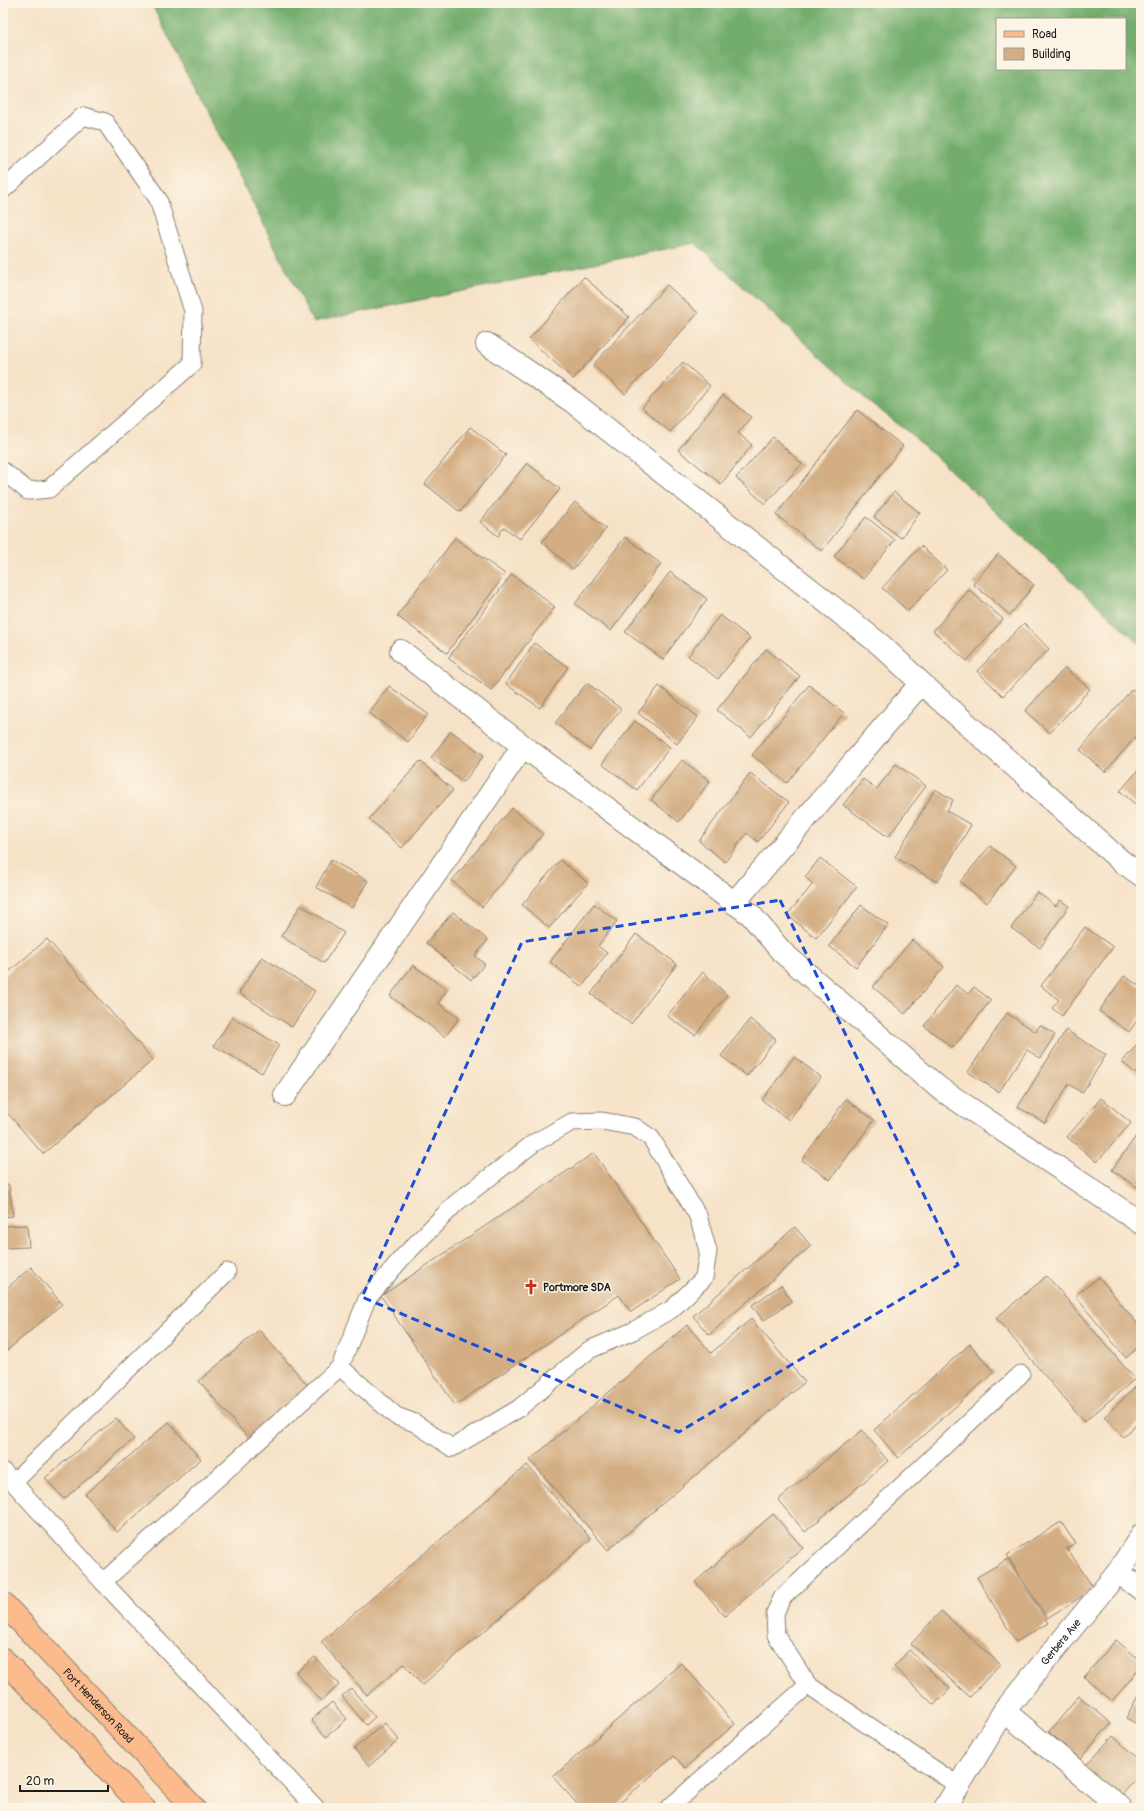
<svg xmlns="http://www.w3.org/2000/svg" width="1144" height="1811" viewBox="0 0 1144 1811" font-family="Pangolin,sans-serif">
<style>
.forest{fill:#72ad6c;stroke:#476444;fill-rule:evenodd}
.building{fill:#d3ad83}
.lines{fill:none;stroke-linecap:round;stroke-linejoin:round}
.service-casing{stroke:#897f72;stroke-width:19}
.minor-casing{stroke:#897f72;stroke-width:24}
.primary-casing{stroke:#897f72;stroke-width:24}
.service{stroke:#fff;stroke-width:17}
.minor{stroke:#fff;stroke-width:22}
.primary{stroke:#fbbb8d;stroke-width:22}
.marked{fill:none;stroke:#1d4ed8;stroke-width:3;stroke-dasharray:8 5;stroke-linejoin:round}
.labels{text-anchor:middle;stroke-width:3;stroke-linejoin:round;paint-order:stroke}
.poi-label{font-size:11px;font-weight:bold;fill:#1c1c1c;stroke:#fcf5e5;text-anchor:start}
.street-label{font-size:11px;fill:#1c1c1c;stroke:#fcf5e5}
</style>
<rect width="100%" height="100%" fill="#fcf5e5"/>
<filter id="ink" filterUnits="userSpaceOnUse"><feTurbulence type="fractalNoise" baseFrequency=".025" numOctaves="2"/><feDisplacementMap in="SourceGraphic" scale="8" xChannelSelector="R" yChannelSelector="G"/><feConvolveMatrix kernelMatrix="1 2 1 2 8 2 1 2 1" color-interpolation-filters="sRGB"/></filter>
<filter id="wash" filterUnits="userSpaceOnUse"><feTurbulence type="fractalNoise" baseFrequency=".012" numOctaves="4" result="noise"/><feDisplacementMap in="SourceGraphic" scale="16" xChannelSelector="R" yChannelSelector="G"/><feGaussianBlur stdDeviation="0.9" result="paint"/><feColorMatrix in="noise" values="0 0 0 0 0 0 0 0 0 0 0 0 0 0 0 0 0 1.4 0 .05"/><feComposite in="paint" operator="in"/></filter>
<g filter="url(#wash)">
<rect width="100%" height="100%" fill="#f6e2c7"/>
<path class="forest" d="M151,3H1141V645L912,435L866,399L695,243L313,322ZM997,19H1125V69H997Z"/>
<g id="blocks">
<g class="building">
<path d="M584,277L629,317L573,379L529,339Z"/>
<path d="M667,285L698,313L625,394L593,365Z"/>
<path d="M683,362L710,386L670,432L642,408Z"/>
<path d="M723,395L751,417L738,433L752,445L721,484L678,450Z"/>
<path d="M857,410L903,446L822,551L776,515Z"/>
<path d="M470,427L506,455L460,512L425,484Z"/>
<path d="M773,437L802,464L765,504L736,478Z"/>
<path d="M527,463L560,489L520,539L504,527L498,536L480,522Z"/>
<path d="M894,492L920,513L901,538L874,517Z"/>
<path d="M575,502L606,529L573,569L542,542Z"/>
<path d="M866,517L895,540L863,579L834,556Z"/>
<path d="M625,537L661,564L611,631L575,604Z"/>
<path d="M455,538L505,574L447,653L397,616Z"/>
<path d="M921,546L947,570L908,611L882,588Z"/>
<path d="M998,554L1034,585L1010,615L973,584Z"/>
<path d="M670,572L707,599L663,659L625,632Z"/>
<path d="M512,574L555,607L491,690L448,658Z"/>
<path d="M969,590L1003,619L967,661L933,631Z"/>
<path d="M720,615L750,638L718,679L688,656Z"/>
<path d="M1024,623L1049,649L1003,696L977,671Z"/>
<path d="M534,643L568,667L540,708L506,684Z"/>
<path d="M766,649L800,676L751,737L717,710Z"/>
<path d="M1065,668L1090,689L1050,733L1025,711Z"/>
<path d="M587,683L621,709L590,750L555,723Z"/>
<path d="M809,685L844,713L787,783L752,755Z"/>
<path d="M389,686L428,714L408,742L369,713Z"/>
<path d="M659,686L698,717L677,744L638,713Z"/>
<path d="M1132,689L1141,696V731L1105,772L1080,750Z"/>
<path d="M635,721L670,747L637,790L602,764Z"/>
<path d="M451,731L484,755L464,782L431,758Z"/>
<path d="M682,760L710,781L679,822L651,800Z"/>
<path d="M420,761L453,790L402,848L369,819Z"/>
<path d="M896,764L926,786L888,837L843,805L863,779L877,789Z"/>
<path d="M1141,767V809L1120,791Z"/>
<path d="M750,773L789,802L758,842L747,833L725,862L699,841Z"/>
<path d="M935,789L953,800L947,811L971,825L937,882L895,857Z"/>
<path d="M512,808L543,834L482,907L452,881Z"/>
<path d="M990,846L1016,866L987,903L960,882Z"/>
<path d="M820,858L857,887L816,938L787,915L813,884L805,877Z"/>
<path d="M331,860L368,881L352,908L316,887Z"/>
<path d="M560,860L588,883L549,928L522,905Z"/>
<path d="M1037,892L1056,906L1060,900L1069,906L1040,948L1011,928Z"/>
<path d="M594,904L617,921L598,946L607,953L582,987L550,962Z"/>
<path d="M301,905L344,933L324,963L281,936Z"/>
<path d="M861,905L888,925L856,967L829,946Z"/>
<path d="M453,912L488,940L475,956L485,964L471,980L426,943Z"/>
<path d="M1085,927L1113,947L1062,1016L1052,1008L1059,1000L1041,986Z"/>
<path d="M636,934L677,964L631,1024L591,994Z"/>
<path d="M47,939L153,1060L43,1154L3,1108V977Z"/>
<path d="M912,940L944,967L905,1014L873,987Z"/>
<path d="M262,957L315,991L292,1027L239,993Z"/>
<path d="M413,965L447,990L438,1003L459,1018L445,1037L390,996Z"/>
<path d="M703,972L727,995L695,1035L667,1016Z"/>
<path d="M1124,976L1141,987V1015L1129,1032L1099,1011Z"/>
<path d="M956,985L968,994L974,987L991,1000L953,1048L924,1026Z"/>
<path d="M1007,1013L1036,1032L1040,1025L1055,1035L1040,1058L1027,1050L999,1092L968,1072Z"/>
<path d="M232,1017L279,1045L262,1073L214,1046Z"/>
<path d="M750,1019L776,1039L747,1076L721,1056Z"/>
<path d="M1066,1030L1106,1055L1082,1093L1069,1084L1045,1123L1018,1107Z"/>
<path d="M1141,1040V1078L1122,1062Z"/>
<path d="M794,1057L821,1077L789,1120L762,1100Z"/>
<path d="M1101,1098L1131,1123L1097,1162L1067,1137Z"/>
<path d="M846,1099L874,1120L830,1180L802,1160Z"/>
<path d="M1141,1129V1190L1112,1170Z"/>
<path d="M594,1153L680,1279L631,1312L619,1295L455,1405L381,1296Z"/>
<path d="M3,1185H9L13,1216L3,1217Z"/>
<path d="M27,1225L29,1247L3,1248V1226Z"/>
<path d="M795,1227L811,1246L709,1335L693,1316Z"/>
<path d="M31,1267L62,1304L3,1354V1292Z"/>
<path d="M1047,1276L1135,1379L1084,1422L996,1318Z"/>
<path d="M1099,1277L1141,1328V1345L1126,1358L1075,1296Z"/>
<path d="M781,1285L792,1301L763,1321L752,1305Z"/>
<path d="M751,1319L805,1382L608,1550L530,1460L687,1325L711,1353Z"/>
<path d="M259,1330L310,1388L250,1440L199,1381Z"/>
<path d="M970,1344L994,1372L898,1458L874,1430Z"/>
<path d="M1141,1382V1420L1123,1437L1104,1417Z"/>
<path d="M116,1418L134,1439L64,1499L45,1478Z"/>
<path d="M169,1422L201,1459L117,1532L85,1494Z"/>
<path d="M862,1430L888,1461L805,1532L778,1500Z"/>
<path d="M527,1465L591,1539L422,1685L404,1664L367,1695L321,1642Z"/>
<path d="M773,1514L803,1548L725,1616L695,1582Z"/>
<path d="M1061,1522L1075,1543L1067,1548L1094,1589L1047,1618L1007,1555Z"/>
<path d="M1008,1559L1048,1623L1016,1642L977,1577Z"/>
<path d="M941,1611L1000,1664L970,1697L911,1644Z"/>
<path d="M1116,1640L1141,1661V1667L1112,1701L1084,1677Z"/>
<path d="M909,1650L950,1689L934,1705L894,1667Z"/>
<path d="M315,1657L339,1685L321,1701L296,1672Z"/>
<path d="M681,1663L735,1724L685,1768L674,1756L614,1808H581L553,1777Z"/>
<path d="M351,1688L375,1717L366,1725L342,1696Z"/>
<path d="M1141,1690V1726L1126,1718Z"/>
<path d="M1079,1696L1111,1723L1080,1759L1049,1732Z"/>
<path d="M332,1702L347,1719L326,1737L311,1720Z"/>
<path d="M385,1723L399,1740L369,1766L354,1749Z"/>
<path d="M1113,1736L1141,1762V1774L1118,1799L1084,1767Z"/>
</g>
</g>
</g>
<g filter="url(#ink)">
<use href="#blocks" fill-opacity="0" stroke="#897f72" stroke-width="1"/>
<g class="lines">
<g class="service-casing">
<g id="service">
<path d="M3,190L83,116L105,122L158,199L193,311L192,364L49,489L28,491L3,471"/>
<path d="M3,1471L103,1582L316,1808"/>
<path d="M14,1482L227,1272"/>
<path d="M103,1582L340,1367L367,1299L401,1259L456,1203L534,1143L572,1122L602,1121L635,1127L651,1138L698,1216L708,1251L704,1278L672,1309L633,1331L589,1350L518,1409L452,1448L415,1423L396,1416L340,1367"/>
<path d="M959,1786L808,1685L776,1635L775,1613L782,1598L1021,1374"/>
<path d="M669,1808L808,1685"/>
</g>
</g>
<g class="minor-casing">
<g id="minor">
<path d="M487,344L573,402L882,646L921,683L1121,861L1141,875"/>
<path d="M401,651L523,746L751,915L782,952L939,1088L1141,1223"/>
<path d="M734,903L921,683"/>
<path d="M285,1095L523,746"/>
<path d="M1118,1572L1141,1589"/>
<path d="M1004,1711L1121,1808"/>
<path id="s1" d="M945,1808L1004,1711L1118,1572L1141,1536"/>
</g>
</g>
<g class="primary-casing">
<g id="primary">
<path id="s2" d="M3,1603L194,1808"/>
<path d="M3,1659L144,1808"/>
</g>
</g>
<use href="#service" class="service"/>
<use href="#minor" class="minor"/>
<use href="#primary" class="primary"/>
</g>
</g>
<path class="marked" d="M780,900L958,1265L679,1432L362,1297L522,942Z"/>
<defs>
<g id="church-bare" transform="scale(1.2)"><path d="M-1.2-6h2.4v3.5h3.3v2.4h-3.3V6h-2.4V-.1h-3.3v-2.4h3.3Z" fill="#c8321e" stroke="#fcf5e5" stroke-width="2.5" paint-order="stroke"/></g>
</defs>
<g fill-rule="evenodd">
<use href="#church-bare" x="531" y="1287"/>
</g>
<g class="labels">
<g class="poi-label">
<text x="543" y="1291">Portmore SDA</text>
</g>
<g class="street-label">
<text dy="4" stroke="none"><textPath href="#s1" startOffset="203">Gerbera Ave</textPath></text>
<text dy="4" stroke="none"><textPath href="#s2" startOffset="140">Port Henderson Road</textPath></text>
</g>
</g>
<rect width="1144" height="1811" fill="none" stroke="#fcf5e5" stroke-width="16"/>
<rect x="996" y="18" width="130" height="52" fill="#fcf5e5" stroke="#a29e95"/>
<rect x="1004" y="31" width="20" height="6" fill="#fbbb8d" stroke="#a29e95"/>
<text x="1032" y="38" font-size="12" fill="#1c1c1c">Road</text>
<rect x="1004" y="48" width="20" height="12" fill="#d3ad83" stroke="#a29e95"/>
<text x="1032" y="58" font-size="12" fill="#1c1c1c">Building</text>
<path d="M20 1785v6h88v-6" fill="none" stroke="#1c1c1c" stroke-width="2"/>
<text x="26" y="1785" font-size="12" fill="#1c1c1c" stroke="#fcf5e5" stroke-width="3" paint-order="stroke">20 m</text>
</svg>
